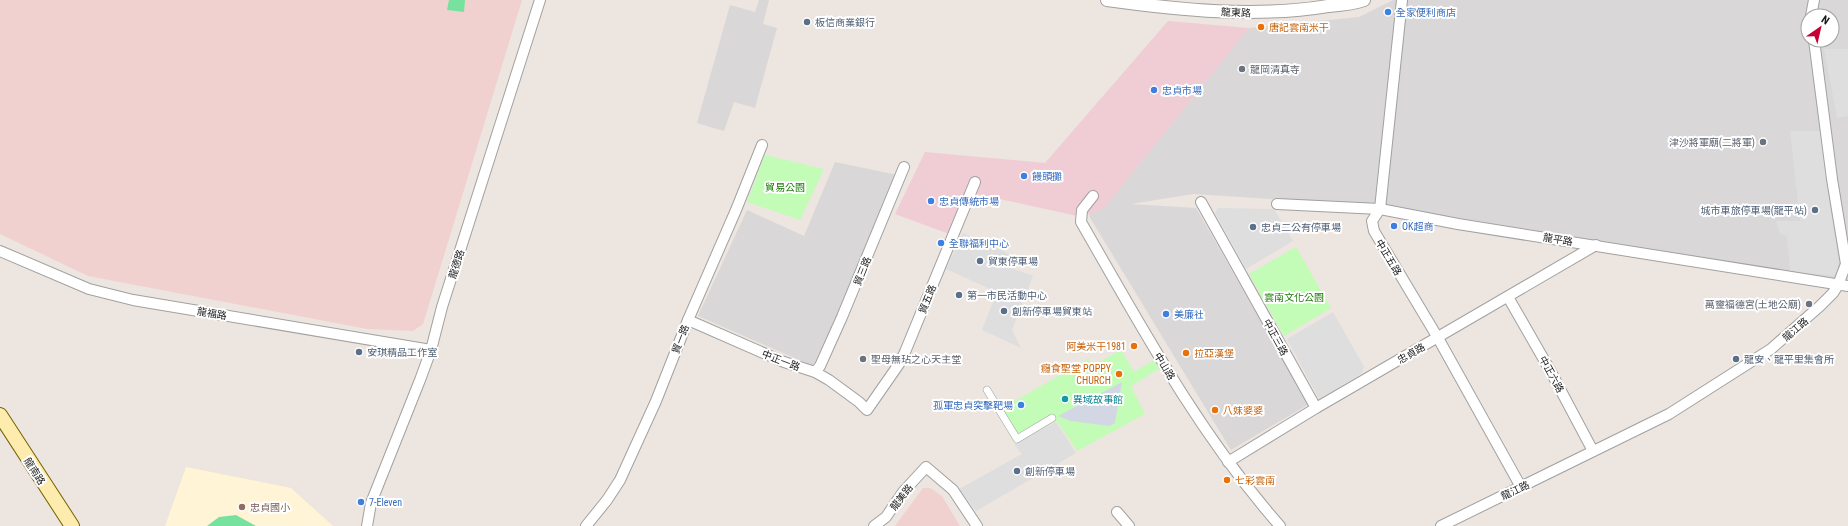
<svg xmlns="http://www.w3.org/2000/svg" width="1848" height="526" viewBox="0 0 1848 526" font-family="'Roboto Condensed','Noto Sans TC',sans-serif">
<style>
.residential{fill:#d9d7d8;fill-rule:evenodd}
.commercial{fill:#f0ccd4}
.education{fill:#fff4d6}
.military{fill:#f1d1d0}
.park{fill:#c3fcb6}
.pitch{fill:#76e29d}
.parking{fill:#dedede}
.plaza{fill:#d3d7e3}
.lines{fill:none;stroke-linecap:round;stroke-linejoin:round}
.pedestrian-casing{stroke:#a1a1a1;stroke-width:8}
.minor-casing{stroke:#a1a1a1;stroke-width:12}
.tertiary-casing{stroke:#a1a1a1;stroke-width:14}
.secondary-casing{stroke:#736200;stroke-width:16}
.pedestrian{stroke:#fff;stroke-width:7}
.minor{stroke:#fff;stroke-width:10}
.tertiary{stroke:#fff;stroke-width:12}
.secondary{stroke:#fdecad;stroke-width:14}
.shop-dot{fill:#3f7fe0;stroke:#fff;stroke-width:1.5}
.service-dot{fill:#5c6f8a;stroke:#fff;stroke-width:1.5}
.food-dot{fill:#e8710a;stroke:#fff;stroke-width:1.5}
.worship-dot{fill:#6b7280;stroke:#fff;stroke-width:1.5}
.culture-dot{fill:#0f9aa8;stroke:#fff;stroke-width:1.5}
.education-dot{fill:#8d6e63;stroke:#fff;stroke-width:1.5}
.labels{text-anchor:middle;stroke-width:4;stroke-linejoin:round;paint-order:stroke}
.street-label{font-size:10px;fill:#1a1a1a;stroke:#fff}
.shop-label{font-size:10px;fill:#366cbe;stroke:#fff;text-anchor:start}
.service-label{font-size:10px;fill:#4e5e75;stroke:#fff;text-anchor:start}
.food-label{font-size:10px;fill:#c56008;stroke:#fff;text-anchor:start}
.worship-label{font-size:10px;fill:#5b616d;stroke:#fff;text-anchor:start}
.park-label{font-size:10px;fill:#197c05;stroke:#fff}
.culture-label{font-size:10px;fill:#0d838f;stroke:#fff;text-anchor:start}
.education-label{font-size:10px;fill:#785e54;stroke:#fff;text-anchor:start}
</style>
<rect width="100%" height="100%" fill="#ede5df"/>
<g class="residential">
<path d="M759,0H769L763,24L777,28L755,108L734,102L724,131L697,123L730,5L755,12Z"/>
<path d="M1393,0H1848V282L1386,206L1193,194L1131,204L1196,208L1309,404L1231,450L1089,216L1097,202L1108,203L1249,28L1359,17ZM1808,16H1832V40H1808Z"/>
<path d="M835,162L902,176L813,366L698,316L747,210L804,236Z"/>
</g>
<path class="commercial" d="M1168,21L1249,28L1104,208L1082,217L977,194L955,236L895,214L925,152L1045,163Z"/>
<path class="education" d="M186,467L291,488L333,526H165Z"/>
<g class="military">
<path d="M0,0H522L423,324L413,331L367,329L88,276L0,234Z"/>
<path d="M923,488H930L942,496L960,526H895Z"/>
</g>
<g class="park">
<path d="M765,155L824,169L800,220L747,202Z"/>
<path d="M1296,247L1331,308L1284,336L1249,274Z"/>
<path d="M1121,350L1134,372L1157,358L1162,367L1131,386L1145,414L1077,451L1057,421L1014,443L997,411L1088,359L1092,366Z"/>
</g>
<g class="pitch">
<path d="M449,0H465L464,12L447,10Z"/>
<path d="M236,515L256,526H207L219,517Z"/>
</g>
<g class="parking">
<path d="M1824,49H1848V116L1837,118Z"/>
<path d="M1790,131H1823L1829,200L1839,261L1836,276L1790,271L1787,236L1780,234L1776,221H1800Z"/>
<path d="M1218,208L1274,209L1293,241L1246,269L1215,213Z"/>
<path d="M963,233L1014,256L1009,267L1033,276L1012,330L1021,348L982,330L997,292L946,269Z"/>
<path d="M1333,312L1364,367L1362,373L1319,399L1287,339Z"/>
<path d="M1056,422L1076,453L976,511L959,489L1022,454L1014,444Z"/>
</g>
<path class="plaza" d="M1122,382L1115,423L1109,426L1071,421L1058,416Z"/>
<g class="lines">
<g class="pedestrian-casing">
<path id="pedestrian" d="M987,390L1017,439L1052,418"/>
</g>
<g class="minor-casing">
<g id="minor">
<path d="M1402,0L1380,209L1372,221L1374,231L1438,338L1521,487"/>
<path d="M1811,16L1814,0"/>
<path d="M1093,196L1082,210L1081,222C1142,328 1199,434 1280,526"/>
<path d="M1201,202L1316,408"/>
<path d="M1277,204L1380,209L1458,224L1848,286"/>
<path d="M0,251L89,289L133,300L431,350"/>
<path d="M1508,297L1551,372L1593,451"/>
<path d="M688,320L784,362L815,372L829,380L859,402L867,410L899,364L905,352L975,182"/>
<path d="M815,372L820,366L842,317L904,167"/>
<path d="M1228,462L1316,408L1596,245"/>
<path d="M1117,512L1129,526"/>
<path d="M367,526L371,503L420,380L431,350L442,307L540,0"/>
<path d="M586,526L607,500L620,480L656,401L688,320L736,210L762,145"/>
<path d="M874,526L886,517L903,492L926,467L953,490L977,526"/>
<path d="M1441,526L1669,414L1771,349L1820,306L1833,293L1838,285L1846,264L1832,179L1814,40"/>
</g>
</g>
<g class="tertiary-casing">
<path id="tertiary" d="M1107,0C1181,10 1255,18 1328,6C1340,5 1353,4 1364,0"/>
</g>
<g class="secondary-casing">
<path id="secondary" d="M0,415L72,526"/>
</g>
<use href="#pedestrian" class="pedestrian"/>
<use href="#minor" class="minor"/>
<use href="#tertiary" class="tertiary"/>
<use href="#secondary" class="secondary"/>
</g>
<g class="shop-dot">
<circle cx="1388" cy="12" r="4"/>
<circle cx="1154" cy="90" r="4"/>
<circle cx="1024" cy="176" r="4"/>
<circle cx="931" cy="201" r="4"/>
<circle cx="1394" cy="226" r="4"/>
<circle cx="941" cy="243" r="4"/>
<circle cx="1166" cy="314" r="4"/>
<circle cx="1021" cy="405" r="4"/>
<circle cx="361" cy="502" r="4"/>
</g>
<g class="service-dot">
<circle cx="807" cy="22" r="4"/>
<circle cx="1815" cy="210" r="4"/>
<circle cx="1253" cy="227" r="4"/>
<circle cx="980" cy="261" r="4"/>
<circle cx="959" cy="295" r="4"/>
<circle cx="1004" cy="311" r="4"/>
<circle cx="359" cy="352" r="4"/>
<circle cx="1736" cy="359" r="4"/>
<circle cx="1017" cy="471" r="4"/>
</g>
<g class="food-dot">
<circle cx="1261" cy="27" r="4"/>
<circle cx="1134" cy="346" r="4"/>
<circle cx="1186" cy="353" r="4"/>
<circle cx="1119" cy="374" r="4"/>
<circle cx="1215" cy="410" r="4"/>
<circle cx="1227" cy="480" r="4"/>
</g>
<g class="worship-dot">
<circle cx="1242" cy="69" r="4"/>
<circle cx="1763" cy="142" r="4"/>
<circle cx="1809" cy="304" r="4"/>
<circle cx="863" cy="359" r="4"/>
</g>
<circle class="culture-dot" cx="1065" cy="399" r="4"/>
<circle class="education-dot" cx="242" cy="507" r="4"/>
<g class="labels">
<g class="street-label">
<text transform="translate(1236 12) rotate(3)" y="4">龍東路</text>
<text transform="translate(1558 239) rotate(9)" y="4">龍平路</text>
<text transform="translate(1389 257) rotate(59)" y="4">中正五路</text>
<text transform="translate(456 264) rotate(-72)" y="4">龍德路</text>
<text transform="translate(862 271) rotate(-68)" y="4">貿三路</text>
<text transform="translate(927 299) rotate(-68)" y="4">貿五路</text>
<text transform="translate(212 313) rotate(9)" y="4">龍福路</text>
<text transform="translate(1795 329) rotate(-41)" y="4">龍江路</text>
<text transform="translate(1276 337) rotate(61)" y="4">中正三路</text>
<text transform="translate(680 339) rotate(-69)" y="4">貿一路</text>
<text transform="translate(1411 353) rotate(-30)" y="4">忠貞路</text>
<text transform="translate(781 360) rotate(21)" y="4">中正一路</text>
<text transform="translate(1165 366) rotate(59)" y="4">中山路</text>
<text transform="translate(1552 374) rotate(61)" y="4">中正六路</text>
<text transform="translate(35 471) rotate(57)" y="4">龍南路</text>
<text transform="translate(1515 490) rotate(-25)" y="4">龍江路</text>
<text transform="translate(901 497) rotate(-52)" y="4">龍美路</text>
</g>
<g class="shop-label">
<text x="1396" y="16">全家便利商店</text>
<text x="1162" y="94">忠貞市場</text>
<text x="1032" y="180">饅頭攤</text>
<text x="939" y="205">忠貞傳統市場</text>
<text x="1402" y="230">OK超商</text>
<text x="949" y="247">全聯福利中心</text>
<text x="1174" y="318">美廉社</text>
<text x="1013" y="409" text-anchor="end">孤軍忠貞突擊靶場</text>
<text x="369" y="506">7-Eleven</text>
</g>
<g class="service-label">
<text x="815" y="26">板信商業銀行</text>
<text x="1807" y="214" text-anchor="end">城市車旅停車場(龍平站)</text>
<text x="1261" y="231">忠貞二公有停車場</text>
<text x="988" y="265">貿東停車場</text>
<text x="967" y="299">第一市民活動中心</text>
<text x="1012" y="315">創新停車場貿東站</text>
<text x="367" y="356">安琪精品工作室</text>
<text x="1744" y="363">龍安、龍平里集會所</text>
<text x="1025" y="475">創新停車場</text>
</g>
<g class="food-label">
<text x="1269" y="31">唐記雲南米干</text>
<text x="1126" y="350" text-anchor="end">阿美米干1981</text>
<text x="1194" y="357">拉亞漢堡</text>
<text x="1111" y="372" text-anchor="end">癮食聖堂 POPPY<tspan x="1111" dy="12">CHURCH</tspan></text>
<text x="1223" y="414">八妹婆婆</text>
<text x="1235" y="484">七彩雲南</text>
</g>
<g class="worship-label">
<text x="1250" y="73">龍岡清真寺</text>
<text x="1755" y="146" text-anchor="end">津沙將軍廟(二將軍)</text>
<text x="1801" y="308" text-anchor="end">萬靈福德宮(土地公廟)</text>
<text x="871" y="363">聖母無玷之心天主堂</text>
</g>
<g class="park-label">
<text x="785" y="191">貿易公園</text>
<text x="1294" y="301">雲南文化公園</text>
</g>
<g class="culture-label">
<text x="1073" y="403">異域故事館</text>
</g>
<g class="education-label">
<text x="250" y="511">忠貞國小</text>
</g>
</g>
<g transform="translate(1820 28) rotate(34)"><circle r="19" fill="#ffffff" stroke="#a3a3a3"/>
<path d="M0-3L7 15L0 10L-7 15Z" fill="#c50033"/>
<text y="-6" font-size="11" font-weight="bold" text-anchor="middle" fill="#1a1a1a">N</text>
</g>
</svg>
